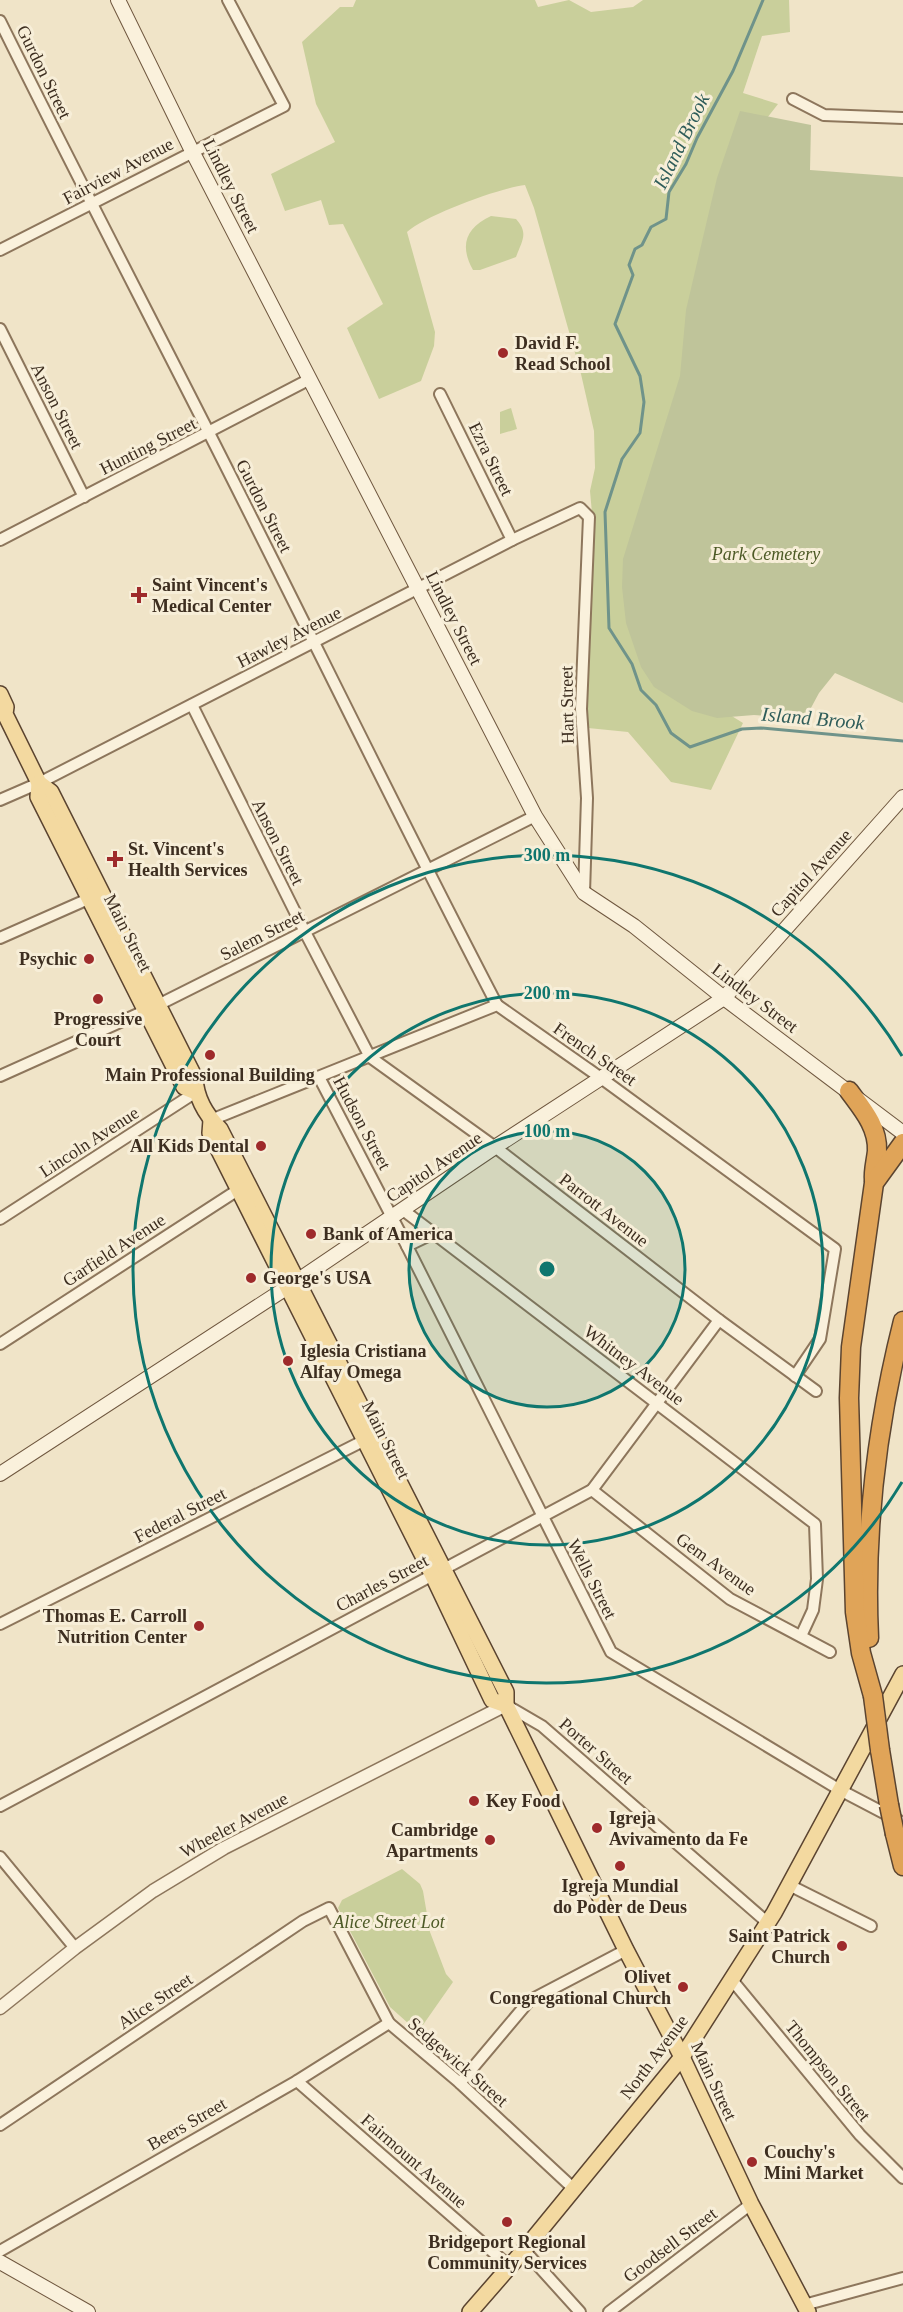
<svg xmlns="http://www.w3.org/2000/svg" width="903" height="2312" viewBox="0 0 903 2312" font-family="'Times New Roman',serif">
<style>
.green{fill:#c9cf9b}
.cemetery{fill:#bfc49a}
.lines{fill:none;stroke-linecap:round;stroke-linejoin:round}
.stream{stroke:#6f938a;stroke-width:3}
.minor-casing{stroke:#8d765c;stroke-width:14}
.tertiary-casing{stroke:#8d765c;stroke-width:15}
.secondary-casing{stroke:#6f573f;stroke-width:16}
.primary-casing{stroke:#5b4430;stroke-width:18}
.motorway-casing{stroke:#5b4430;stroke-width:21}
.minor{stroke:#faf1dc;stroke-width:10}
.tertiary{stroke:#faf1dc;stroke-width:12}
.secondary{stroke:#faf1dc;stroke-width:14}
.primary{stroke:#f3d9a0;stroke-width:15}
.motorway{stroke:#e0a458;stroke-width:18}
.motorway-bridge-casing{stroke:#5b4430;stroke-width:21;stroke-linecap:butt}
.motorway-bridge{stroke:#e0a458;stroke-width:18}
.ring{fill:none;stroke:#0f766e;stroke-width:3}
.poi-dot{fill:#9e2a2b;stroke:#f7eed8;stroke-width:2}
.labels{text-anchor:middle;stroke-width:6;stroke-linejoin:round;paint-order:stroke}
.street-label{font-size:18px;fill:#3d2e20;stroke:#f7eed8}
.poi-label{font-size:18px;font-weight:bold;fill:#3d2e20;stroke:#f7eed8;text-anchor:start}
.park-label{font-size:18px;font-style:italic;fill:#4d5a26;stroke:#f7eed8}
.water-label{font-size:20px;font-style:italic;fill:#2f5d5a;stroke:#f7eed8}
.centre{fill:#0f766e;stroke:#f7eed8;stroke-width:3}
.ring-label{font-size:18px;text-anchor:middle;font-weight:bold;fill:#0f766e;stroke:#f7eed8;stroke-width:6;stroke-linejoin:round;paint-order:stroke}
</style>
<rect width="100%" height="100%" fill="#f0e4c8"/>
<g class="green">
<path d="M356,0H535L538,7L569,0L591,12L633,7L643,0H789L790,32L762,36L743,93L778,104L746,145L693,692L743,723L711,790L671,782L628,732L588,728L587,672L593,524L590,491L595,468L594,431L581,374L534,208L525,185C499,188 426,215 407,232L435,332L434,346L421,381L379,399L347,328L383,304L343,224L329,225L321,200L285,211L271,174L335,142L316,104L302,42L340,7H353Z"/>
<path d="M491,216L516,219C529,233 522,241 516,257L480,270H473C459,245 466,228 491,216Z"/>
<path d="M511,408L517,429L500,434V412Z"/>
<path d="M402,1869L420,1884L423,1891L430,1932L446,1974L453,1982L418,2032L390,2007L338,1908L342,1900Z"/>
</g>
<path class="cemetery" d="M740,111L811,125L810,170L903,177V703L835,673L819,693L805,719L754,715L717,718L692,711L654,687L641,667L626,623L622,587L623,559L680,376L686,310L704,233L717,178Z"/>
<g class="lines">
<path class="stream" d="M763,0L733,71L697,138L686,164L669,192L666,219L651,227L642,245L635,249L629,265L633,275L615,324L640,376L644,402L640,433L622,459L605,512L609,628L632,664L641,690L656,705L671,733L690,747L742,729L761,728L903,741"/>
<g class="minor-casing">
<g id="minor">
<path d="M0,21C68,159 139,295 208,431C305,622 398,815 497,1005"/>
<path d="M793,99L824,115L903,118"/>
<path d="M0,250L284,106L228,0"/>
<path d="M0,329L84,497"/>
<path d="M440,394L512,540"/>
<path d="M0,540L310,379"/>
<path d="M192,705L305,932L370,1057L495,1147L719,1320L816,1391"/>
<path d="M0,800L39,783L512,540L580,508L589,517L581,709L587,798L584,893"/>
<path d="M0,938L95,896"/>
<path d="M0,1076L158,1005L535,816"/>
<path d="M319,1077L407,1246L611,1652L840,1790L903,1823"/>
<path d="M211,1120L497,1005L601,1078L835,1249L820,1339L795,1376"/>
<path d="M403,1210L815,1524L817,1579L813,1610L801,1636"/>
<path d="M0,1219L196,1092"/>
<path d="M407,1246L434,1233"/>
<path d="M0,1344L244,1186"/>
<path d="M592,1490L730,1599L830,1652"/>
<path d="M0,1624L369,1438"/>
<path d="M506,1705L542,1726L768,1923"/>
<path d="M0,1806L592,1490L719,1320"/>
<path d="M0,1857L75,1948"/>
<path d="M789,1885L871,1926"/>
<path d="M732,1980L860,2135L903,2178"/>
<path d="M297,2081L509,2266"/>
<path d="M460,2083L529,2001L626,1950"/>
<path d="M0,2125L303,1921L329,1908L389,2023L460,2083L574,2189"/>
<path d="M524,2250L580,2312"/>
<path d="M0,2251L297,2081L389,2023"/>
<path d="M804,2305L903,2278"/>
<path d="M609,2312L751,2204"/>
</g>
</g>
<g class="tertiary-casing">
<path id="tertiary" d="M0,2008L75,1948L153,1891L224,1848L506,1705"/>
</g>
<g class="secondary-casing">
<g id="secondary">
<path d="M118,0L192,151L535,816L584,893L634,926L724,998L903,1133"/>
<path d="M0,1474L297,1281L495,1147L724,998L903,797"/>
<path d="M0,2262L88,2312"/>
</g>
</g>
<g class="primary-casing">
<g id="primary">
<path d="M0,694L6,707L5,714L39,783L51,792L195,1078C196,1098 206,1115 220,1129L506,1692V1705L626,1950L682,2057L751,2204L808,2312"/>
<path d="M39,783L38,797L184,1087L196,1092"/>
<path d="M211,1120L210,1133L432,1574L492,1700L506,1705"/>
<path d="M470,2312L524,2250L682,2057L774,1913L903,1674"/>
</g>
</g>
<g class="motorway-casing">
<g id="motorway">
<path d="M849,1091C863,1110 878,1127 877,1151C876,1161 873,1171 874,1180"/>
<path d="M869,1638C864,1531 877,1424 903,1321"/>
<path d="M873,1696L861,1653L855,1612L849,1398L851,1347L874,1183L903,1143"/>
<path d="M880,1750L889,1805"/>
<path d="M895,1834L903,1866"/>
</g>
</g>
<use href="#minor" class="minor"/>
<use href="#tertiary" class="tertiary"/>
<use href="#secondary" class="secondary"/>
<use href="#primary" class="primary"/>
<use href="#motorway" class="motorway"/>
<g class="motorway-bridge-casing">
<g id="motorway-bridge">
<path d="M873,1696L880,1750"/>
<path d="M889,1805L895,1834"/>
</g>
</g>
<use href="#motorway-bridge" class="motorway-bridge"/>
</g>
<circle cx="547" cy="1269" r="138" fill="#0f766e" fill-opacity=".12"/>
<g class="ring">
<circle cx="547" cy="1269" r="138"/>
<circle cx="547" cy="1269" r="276"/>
<path d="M902 1482A414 414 0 1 1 902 1056"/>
</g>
<g class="poi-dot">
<circle cx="503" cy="353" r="6"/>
<path d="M136 586h6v6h6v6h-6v6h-6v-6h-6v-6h6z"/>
<path d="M112 850h6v6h6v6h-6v6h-6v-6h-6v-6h6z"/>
<circle cx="89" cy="959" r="6"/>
<circle cx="98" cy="999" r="6"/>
<circle cx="210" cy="1055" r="6"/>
<circle cx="261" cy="1146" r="6"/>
<circle cx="311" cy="1234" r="6"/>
<circle cx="251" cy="1278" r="6"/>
<circle cx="288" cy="1361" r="6"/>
<circle cx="199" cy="1626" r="6"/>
<circle cx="474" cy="1801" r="6"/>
<circle cx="597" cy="1828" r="6"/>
<circle cx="490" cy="1840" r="6"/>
<circle cx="620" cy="1866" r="6"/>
<circle cx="842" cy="1946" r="6"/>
<circle cx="683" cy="1987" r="6"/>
<circle cx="752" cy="2162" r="6"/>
<circle cx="507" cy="2222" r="6"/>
</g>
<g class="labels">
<g class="street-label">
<text transform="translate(44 72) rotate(64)" y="6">Gurdon Street</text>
<text transform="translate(118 171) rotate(-28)" y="6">Fairview Avenue</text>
<text transform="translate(231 186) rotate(63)" y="6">Lindley Street</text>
<text transform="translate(57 406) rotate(63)" y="6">Anson Street</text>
<text transform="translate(148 446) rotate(-27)" y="6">Hunting Street</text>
<text transform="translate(491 459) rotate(64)" y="6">Ezra Street</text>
<text transform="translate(264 506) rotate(63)" y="6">Gurdon Street</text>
<text transform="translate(454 618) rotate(63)" y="6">Lindley Street</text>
<text transform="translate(289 637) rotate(-27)" y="6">Hawley Avenue</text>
<text transform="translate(567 705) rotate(-91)" y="6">Hart Street</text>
<text transform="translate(278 842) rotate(63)" y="6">Anson Street</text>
<text transform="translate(811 873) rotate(-48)" y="6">Capitol Avenue</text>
<text transform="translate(128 933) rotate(63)" y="6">Main Street</text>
<text transform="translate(262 935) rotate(-27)" y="6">Salem Street</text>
<text transform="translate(755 998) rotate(37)" y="6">Lindley Street</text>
<text transform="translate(595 1054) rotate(35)" y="6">French Street</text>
<text transform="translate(362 1123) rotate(62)" y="6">Hudson Street</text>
<text transform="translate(89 1142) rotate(-33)" y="6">Lincoln Avenue</text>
<text transform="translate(434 1167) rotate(-34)" y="6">Capitol Avenue</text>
<text transform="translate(604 1210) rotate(38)" y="6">Parrott Avenue</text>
<text transform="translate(114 1250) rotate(-33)" y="6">Garfield Avenue</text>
<text transform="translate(634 1365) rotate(37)" y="6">Whitney Avenue</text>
<text transform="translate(386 1440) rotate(63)" y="6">Main Street</text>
<text transform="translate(180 1515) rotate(-27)" y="6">Federal Street</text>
<text transform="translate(716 1564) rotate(36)" y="6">Gem Avenue</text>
<text transform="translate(592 1579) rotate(63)" y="6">Wells Street</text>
<text transform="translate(382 1583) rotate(-28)" y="6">Charles Street</text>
<text transform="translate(596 1751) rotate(41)" y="6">Porter Street</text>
<text transform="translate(234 1825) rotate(-28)" y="6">Wheeler Avenue</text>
<text transform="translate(155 2001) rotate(-34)" y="6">Alice Street</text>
<text transform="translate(654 2057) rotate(-53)" y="6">North Avenue</text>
<text transform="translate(458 2062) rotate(41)" y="6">Sedgewick Street</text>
<text transform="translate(828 2071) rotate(51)" y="6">Thompson Street</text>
<text transform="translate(714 2081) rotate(65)" y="6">Main Street</text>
<text transform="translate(187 2124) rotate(-30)" y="6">Beers Street</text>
<text transform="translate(414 2161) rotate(41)" y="6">Fairmount Avenue</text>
<text transform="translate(670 2245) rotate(-37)" y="6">Goodsell Street</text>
</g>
<g class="poi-label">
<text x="515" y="349">David F.<tspan x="515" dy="21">Read School</tspan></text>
<text x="152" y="591">Saint Vincent's<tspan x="152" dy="21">Medical Center</tspan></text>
<text x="128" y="855">St. Vincent's<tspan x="128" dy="21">Health Services</tspan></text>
<text x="77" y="965" text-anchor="end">Psychic</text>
<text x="98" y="1025" text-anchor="middle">Progressive<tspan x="98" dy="21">Court</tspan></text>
<text x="210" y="1081" text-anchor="middle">Main Professional Building</text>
<text x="249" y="1152" text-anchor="end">All Kids Dental</text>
<text x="323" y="1240">Bank of America</text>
<text x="263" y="1284">George's USA</text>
<text x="300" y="1357">Iglesia Cristiana<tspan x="300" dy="21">Alfay Omega</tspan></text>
<text x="187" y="1622" text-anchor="end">Thomas E. Carroll<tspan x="187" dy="21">Nutrition Center</tspan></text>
<text x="486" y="1807">Key Food</text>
<text x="609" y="1824">Igreja<tspan x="609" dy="21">Avivamento da Fe</tspan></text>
<text x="478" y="1836" text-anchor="end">Cambridge<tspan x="478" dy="21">Apartments</tspan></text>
<text x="620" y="1892" text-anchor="middle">Igreja Mundial<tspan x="620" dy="21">do Poder de Deus</tspan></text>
<text x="830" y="1942" text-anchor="end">Saint Patrick<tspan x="830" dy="21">Church</tspan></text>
<text x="671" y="1983" text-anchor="end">Olivet<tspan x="671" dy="21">Congregational Church</tspan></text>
<text x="764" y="2158">Couchy's<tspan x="764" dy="21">Mini Market</tspan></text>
<text x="507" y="2248" text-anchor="middle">Bridgeport Regional<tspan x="507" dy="21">Community Services</tspan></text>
</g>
<g class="park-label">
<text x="766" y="560">Park Cemetery</text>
<text x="389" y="1928">Alice Street Lot</text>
</g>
<g class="water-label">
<text transform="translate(681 141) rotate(-64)" y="7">Island Brook</text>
<text transform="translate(813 718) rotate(5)" y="7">Island Brook</text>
</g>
</g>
<circle cx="547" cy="1269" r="9" class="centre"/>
<g class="ring-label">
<text x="547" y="861">300 m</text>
<text x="547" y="999">200 m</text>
<text x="547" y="1137">100 m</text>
</g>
</svg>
